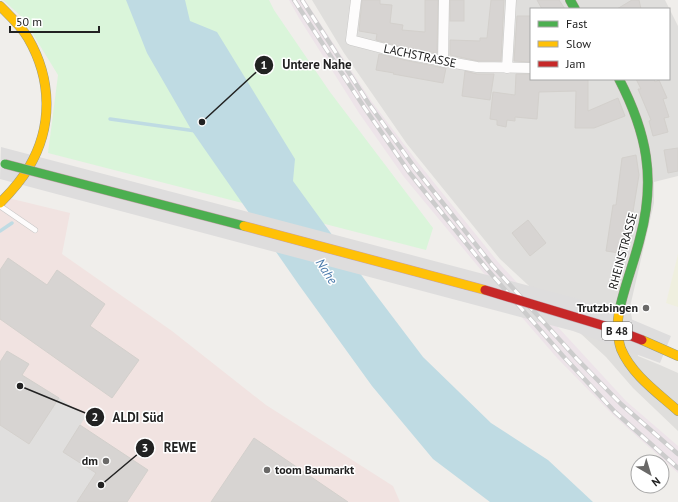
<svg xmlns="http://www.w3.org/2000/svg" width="678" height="502" viewBox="0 0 678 502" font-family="'PT Sans',sans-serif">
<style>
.residential{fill:#dfdedc;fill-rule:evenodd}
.commercial{fill:#f1e3e1}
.industrial{fill:#ede4e9}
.farmland{fill:#efefdf}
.park{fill:#daf5da}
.parking{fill:#e0dfde}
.water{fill:#bfdbe3}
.pier{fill:#dedddd}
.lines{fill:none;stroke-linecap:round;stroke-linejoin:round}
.stream{stroke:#bfdbe3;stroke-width:3.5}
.building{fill:#d7d4d2;stroke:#d3d0cc}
.lane-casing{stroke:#c9c8c7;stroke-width:6}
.street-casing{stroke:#c9c8c7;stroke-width:11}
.fast-casing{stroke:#999a82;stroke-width:10}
.slow-casing{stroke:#999a82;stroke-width:10}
.lane{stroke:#fdfcfc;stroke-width:5}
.street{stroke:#fdfcfc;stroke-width:10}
.fast{stroke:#4caf50;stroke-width:9}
.slow{stroke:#ffc107;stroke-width:9}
.rail-casing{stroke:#ccc;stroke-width:4.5}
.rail{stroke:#fff;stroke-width:3;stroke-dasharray:9;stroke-linecap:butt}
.fast-bridge-casing{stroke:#c5a2ac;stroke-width:10;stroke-linecap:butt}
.slow-bridge-casing{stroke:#c5a2ac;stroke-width:10;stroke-linecap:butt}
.jam-bridge-casing{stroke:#c5a2ac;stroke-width:10;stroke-linecap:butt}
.fast-bridge{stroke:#4caf50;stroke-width:9}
.slow-bridge{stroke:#ffc107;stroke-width:9}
.jam-bridge{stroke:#c62828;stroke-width:9}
.poi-dot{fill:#6a6968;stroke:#fff;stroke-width:1.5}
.labels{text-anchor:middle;stroke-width:3;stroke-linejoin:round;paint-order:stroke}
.shield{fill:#fff;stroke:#646464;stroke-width:1}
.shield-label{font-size:11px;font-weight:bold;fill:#222}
.street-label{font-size:12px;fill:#222;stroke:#fff}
.poi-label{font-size:12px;font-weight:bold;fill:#222;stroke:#fff;text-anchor:end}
.water-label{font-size:13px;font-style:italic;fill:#4a7aab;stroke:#fff}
.leader{fill:none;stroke:#222;stroke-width:1.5}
.callout-dot{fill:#222;stroke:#fff;stroke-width:1.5}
.mark-label{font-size:12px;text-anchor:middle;font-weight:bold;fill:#fff}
.callout-label{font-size:13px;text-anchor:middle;font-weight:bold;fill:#222;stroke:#fff;stroke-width:3;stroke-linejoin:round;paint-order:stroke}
</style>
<rect width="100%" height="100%" fill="#f0eeeb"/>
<path class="residential" d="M312,0H665L678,26V176L654,182V203L630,307L638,356L660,365L678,373V431L633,388L606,357L500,259L407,144L344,53ZM531,9H669V79H531Z"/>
<path class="commercial" d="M0,196L70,213L62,254L172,331L266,405L393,486L400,502H0Z"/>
<path class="industrial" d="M289,0H305L372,102L419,164L498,262L626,401L678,446V473L613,415L558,359L481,270L404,177L359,113L299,18Z"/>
<path class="farmland" d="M678,254V307L666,303Z"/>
<path class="park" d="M3,0H269L274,10L330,92L433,228L426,250L48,153L58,75L23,18Z"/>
<path class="parking" d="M59,398L86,416L63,452L96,473L77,502H0V425L29,444Z"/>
<path class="water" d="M126,0H185L190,21L217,32L295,159L293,181L370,287L423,357L491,423L548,460L593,502H490L433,459L372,386L299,285L192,131L147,53Z"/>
<path class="pier" d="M1,147L575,298L607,309L671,336L660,363L573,331L0,179Z"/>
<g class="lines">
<g class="stream">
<path d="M110,119L196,131"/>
<path d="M0,231L12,223"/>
</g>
</g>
<g class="building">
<path d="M362,0H380V4L392,5L390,23L403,25L402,30L425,32V0H438L437,53L406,48L376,40L377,34L359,31Z"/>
<rect x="450" y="0" width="14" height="21"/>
<path d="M491,0H504L501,61H478L450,55V40L480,41V38H487Z"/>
<path d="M537,0H559L565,9H542Z"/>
<path d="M632,0H639L641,9H617Z"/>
<path d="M517,16H531V62L514,61Z"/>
<path d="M379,54L404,60L439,67L443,68H446L443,83L393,74L394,73L376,70Z"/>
<path d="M465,71L477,74H494L490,100L462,96Z"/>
<path d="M516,74H531V79H588V111L618,98L625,116L594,128H575L576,91L539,92L537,119L515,117V121L507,120L506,127L497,125V120L490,119L493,92L515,95Z"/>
<path d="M636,79H654L655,82L659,80L667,98L663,99L669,117L664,118L668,132L653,136L649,121L651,120L638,89H641Z"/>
<path d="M678,148V171L668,173L664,150Z"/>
<path d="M636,155L639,175L626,254L606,251L613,205H616L622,158Z"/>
<path d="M528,220L546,243L530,256L512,233Z"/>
<path d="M8,258L47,285L57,270L105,304L90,326L139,360L112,398L0,319V270Z"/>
<path d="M7,351L29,364L22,375L59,398L29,444L0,425V362Z"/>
<path d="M80,425L148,470L127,502H77L96,473L63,452Z"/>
<path d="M254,438L348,502H211Z"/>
</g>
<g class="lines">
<g class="lane-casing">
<path id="lane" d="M0,206L35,230"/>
</g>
<g class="street-casing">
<g id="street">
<path d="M356,0L351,40L405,54L477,67L531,68"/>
<path d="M443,62L444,0"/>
<path d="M507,68L511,0"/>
</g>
</g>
<g class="fast-casing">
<g id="fast">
<path d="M570,0L575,9"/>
<path d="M619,79C647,133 656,179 640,238C634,263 624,287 619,312"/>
</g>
</g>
<g class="slow-casing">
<g id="slow">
<path d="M0,6C10,16 21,26 28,38C52,79 53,127 29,167C21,181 11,192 0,203"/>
<path d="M619,312C617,324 617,337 621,349C632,375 658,393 678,411"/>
<path d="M642,340L678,356"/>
</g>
</g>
<use href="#lane" class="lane"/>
<use href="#street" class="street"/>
<use href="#fast" class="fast"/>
<use href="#slow" class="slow"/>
<g class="rail-casing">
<g id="rail">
<path d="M294,0L364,107L409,172L486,268L563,356L615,412L678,468"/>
<path d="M302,0L369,104L415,168L492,265L577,359L621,404L678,454"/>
</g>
</g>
<use href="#rail" class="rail"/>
<g class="fast-bridge-casing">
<path id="fast-bridge" d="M5,164L244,226"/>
</g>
<g class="slow-bridge-casing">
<path id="slow-bridge" d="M244,226L485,290"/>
</g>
<g class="jam-bridge-casing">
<path id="jam-bridge" d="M485,290L608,327L642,340"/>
</g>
<use href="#fast-bridge" class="fast-bridge"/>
<use href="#slow-bridge" class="slow-bridge"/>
<use href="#jam-bridge" class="jam-bridge"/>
</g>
<g class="poi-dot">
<circle cx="646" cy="308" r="4"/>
<circle cx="106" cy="461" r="4"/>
<circle cx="267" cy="470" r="4"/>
</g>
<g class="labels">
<rect class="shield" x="602" y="322" width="30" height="18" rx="3"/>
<g class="shield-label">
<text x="617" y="335">B 48</text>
</g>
<g class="street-label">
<text transform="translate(420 56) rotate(12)" y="4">LACHSTRASSE</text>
<text transform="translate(623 251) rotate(-75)" y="4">RHEINSTRASSE</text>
</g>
<g class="poi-label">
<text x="638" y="312">Trutzbingen</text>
<text x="98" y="465">dm</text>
<text x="275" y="474" text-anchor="start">toom Baumarkt</text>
</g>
<g class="water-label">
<text transform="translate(327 271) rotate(57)" y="5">Nahe</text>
</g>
</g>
<path class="leader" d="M202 122L264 65M20 386L95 417M101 485L145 448"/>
<g class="callout-dot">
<circle cx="202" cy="122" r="4"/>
<circle cx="20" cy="386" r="4"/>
<circle cx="101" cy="485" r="4"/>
<circle cx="264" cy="65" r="10"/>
<circle cx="95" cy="417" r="10"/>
<circle cx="145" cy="448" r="10"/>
</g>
<g class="mark-label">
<text x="264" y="69">1</text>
<text x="95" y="421">2</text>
<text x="145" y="452">3</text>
</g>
<g class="callout-label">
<text x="317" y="69">Untere Nahe</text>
<text x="138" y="422">ALDI Süd</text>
<text x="180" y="452">REWE</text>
</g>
<rect x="530" y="8" width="140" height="72" fill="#ffffff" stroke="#a7a7a7"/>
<rect x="538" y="21" width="20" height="6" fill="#4caf50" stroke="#a7a7a7"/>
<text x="566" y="28" font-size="12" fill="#222222">Fast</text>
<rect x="538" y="41" width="20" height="6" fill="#ffc107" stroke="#a7a7a7"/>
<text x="566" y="48" font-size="12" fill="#222222">Slow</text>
<rect x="538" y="61" width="20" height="6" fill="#c62828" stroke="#a7a7a7"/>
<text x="566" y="68" font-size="12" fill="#222222">Jam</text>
<g transform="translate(650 474) rotate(142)"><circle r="19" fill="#ffffff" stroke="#a7a7a7"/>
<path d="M0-3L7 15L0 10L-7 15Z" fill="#6a6968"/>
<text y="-6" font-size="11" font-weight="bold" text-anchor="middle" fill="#222222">N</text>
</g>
<path d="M10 26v6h89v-6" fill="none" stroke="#222222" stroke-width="2"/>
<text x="16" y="26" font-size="12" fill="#222222" stroke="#ffffff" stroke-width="3" paint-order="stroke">50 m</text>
</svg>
